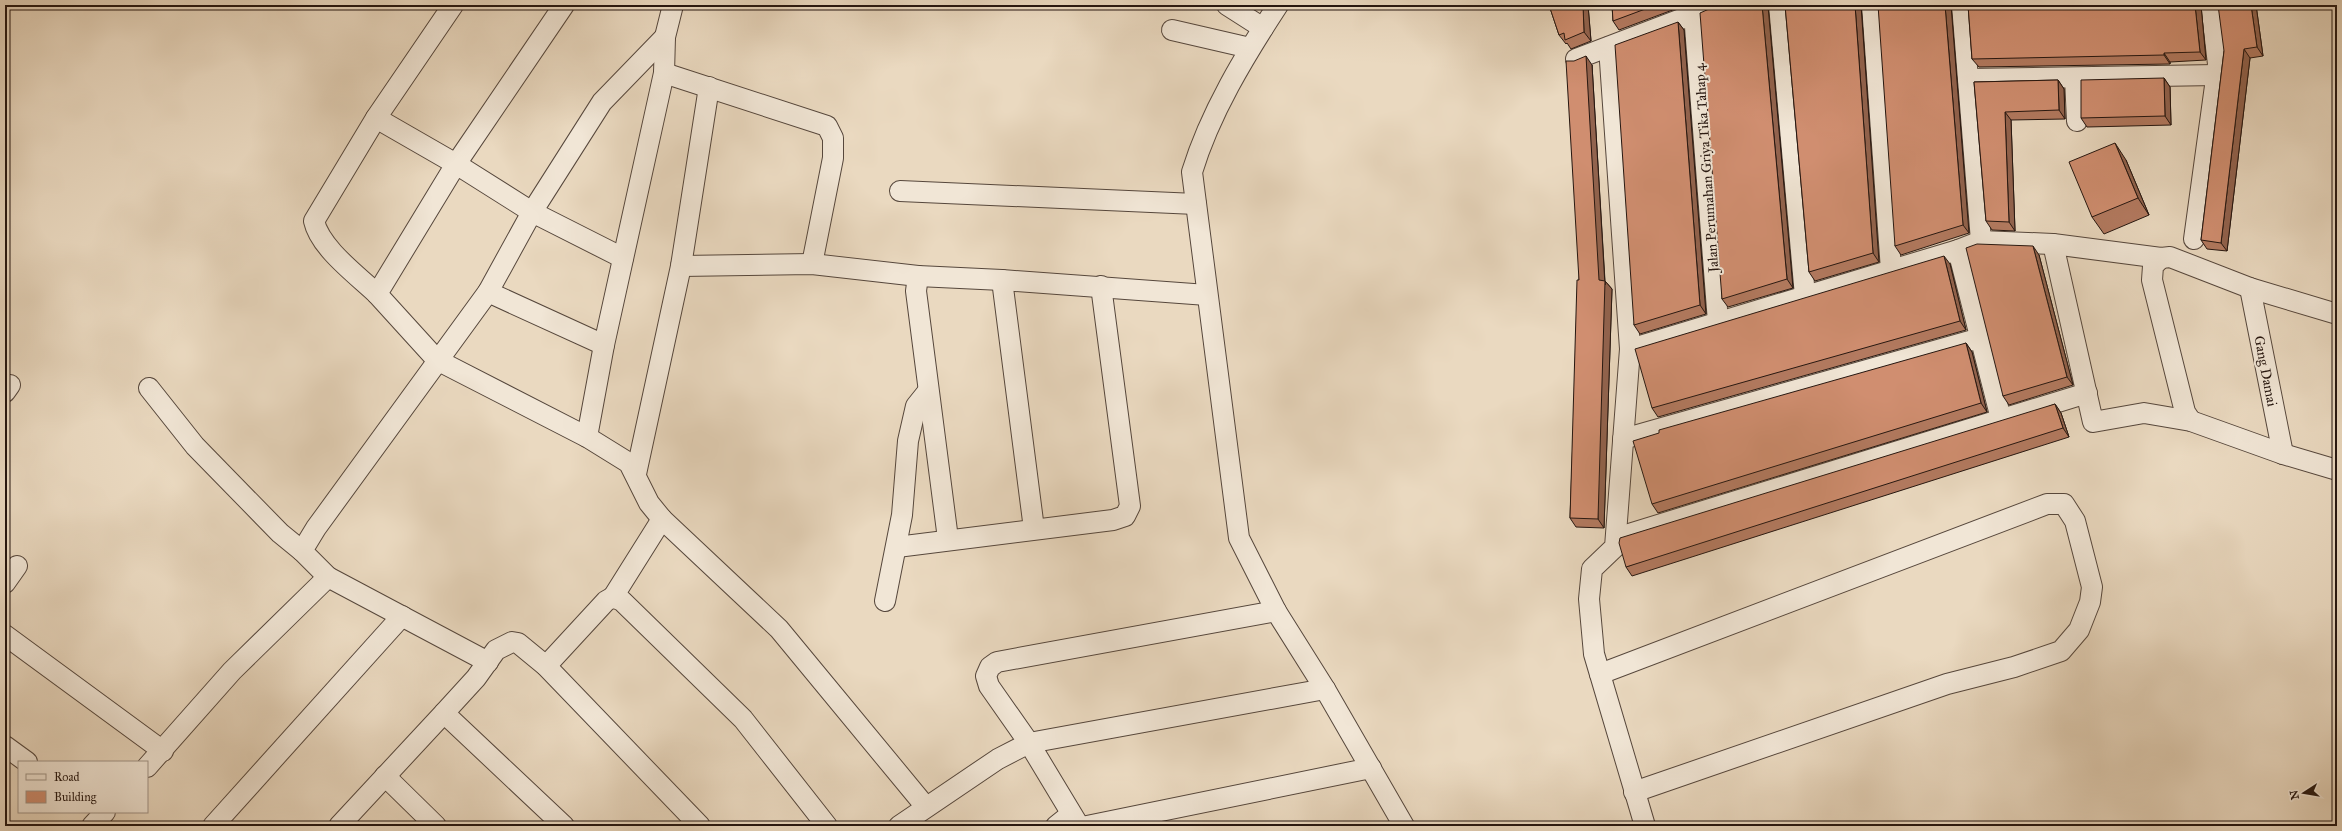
<svg xmlns="http://www.w3.org/2000/svg" width="2342" height="831" viewBox="0 0 2342 831" font-family="'IM FELL Great Primer',serif">
<style>
.lines{fill:none;stroke-linecap:round;stroke-linejoin:round}
.minor-casing{stroke:#56473c;stroke-width:22}
.minor{stroke:#f1e6d6;stroke-width:20}
.wall{fill:#b37a60;stroke:#251610}
.shaded-wall{fill:#92634e;stroke:#251610}
.building{fill:#d08e70;stroke:#251610}
.labels{text-anchor:middle;stroke-width:4;stroke-linejoin:round;paint-order:stroke}
.street-label{font-size:14px;fill:#251610;stroke:#f1e6d6}
</style>
<rect width="100%" height="100%" fill="#ead9c0"/>
<filter id="stains"><feTurbulence type="fractalNoise" baseFrequency=".005" numOctaves="4"/><feColorMatrix values="0 0 0 0 .2 0 0 0 0 .09 0 0 0 0 .02 0 0 0 .5 -.17"/></filter>
<radialGradient id="worn" r=".72"><stop offset=".6" stop-color="#630" stop-opacity="0"/><stop offset="1" stop-color="#630" stop-opacity=".3"/></radialGradient>
<g class="lines">
<g class="minor-casing">
<g id="minor">
<path d="M1227,5L1263,28"/>
<path d="M1278,5C1244,57 1210,113 1192,172L1239,538L1276,611L1325,689L1404,826"/>
<path d="M1779,5L1805,296"/>
<path d="M1872,5L1891,270"/>
<path d="M1962,5L1981,241"/>
<path d="M1694,14L1718,322"/>
<path d="M1172,30L1250,48"/>
<path d="M1609,47L1630,349L1615,547L1592,569L1589,599L1594,654L1645,826"/>
<path d="M1576,59L1718,5"/>
<path d="M664,73L827,126L833,138V158L812,264"/>
<path d="M2075,78L2077,121"/>
<path d="M1968,79L2217,75"/>
<path d="M376,118L456,164L564,5"/>
<path d="M900,191L1196,204"/>
<path d="M2194,239L2218,64L2211,5"/>
<path d="M2053,244L2093,422L2144,413L2191,421L2283,454L2337,470"/>
<path d="M1958,250L2001,419"/>
<path d="M623,258L532,212L456,164L377,294L437,360L587,437L629,463L649,503L662,519"/>
<path d="M2161,258L2153,266L2152,280L2185,412L2191,421"/>
<path d="M681,266L812,264L918,276"/>
<path d="M1002,280L1034,529"/>
<path d="M2250,288L2283,454"/>
<path d="M488,292L604,345"/>
<path d="M377,294C357,275 320,248 314,221L376,118L453,5"/>
<path d="M1630,349L1958,250L1981,241L2053,244L2161,258L2170,257L2250,288L2337,314"/>
<path d="M149,388L195,446L280,533L302,551"/>
<path d="M5,392L10,385"/>
<path d="M587,437L604,345L664,73L665,37L673,5"/>
<path d="M1623,439L1980,338"/>
<path d="M636,474L681,266L709,87"/>
<path d="M1616,538L2087,393"/>
<path d="M948,539L916,291L918,276L1002,280L1207,295"/>
<path d="M897,547L1113,520L1125,516L1130,506L1101,286"/>
<path d="M5,583L17,566"/>
<path d="M613,597L662,519L779,629L926,807"/>
<path d="M885,601L902,515L908,441L916,406L928,391"/>
<path d="M5,635L163,751"/>
<path d="M488,662L328,577L302,551L316,528L488,292L532,212L602,102L665,37"/>
<path d="M546,666L606,601L613,597L622,601L743,719L827,826"/>
<path d="M1600,674L2047,504H2064L2075,521L2092,587L2090,602L2079,630L2061,651L2014,667L1947,684L1634,792"/>
<path d="M444,713L564,826"/>
<path d="M5,746L27,762"/>
<path d="M147,767L232,671L328,577"/>
<path d="M385,776L436,826"/>
<path d="M92,826L105,812"/>
<path d="M213,826L402,616"/>
<path d="M339,826L444,713L476,678L496,650L512,642L518,643L546,666L700,826"/>
<path d="M899,826L998,759L1029,743L1325,689"/>
<path d="M1056,826L1071,814"/>
<path d="M1079,826L1029,743L989,686L986,676L990,667L997,662L1276,611"/>
<path d="M1087,826L1371,768"/>
</g>
</g>
<use href="#minor" class="minor"/>
</g>
<g class="wall">
<path d="M1549,5H1588L1591,41L1571,49L1567,43L1566,44L1559,35Z"/>
<path d="M1612,5H1686L1619,30L1613,21Z"/>
<path d="M1718,5H1768V6L1793,288L1728,307L1722,299Z"/>
<path d="M1785,5H1861L1879,262L1815,281L1809,272Z"/>
<path d="M1968,5H2201L2206,60L2170,62V64L1979,67L1972,59Z"/>
<path d="M2256,5L2263,56L2250,58L2227,251L2207,249L2201,240L2224,51Z"/>
<path d="M1951,6L1969,233L1901,255L1895,246Z"/>
<path d="M1678,22L1684,30L1706,314L1640,334L1634,325Z"/>
<path d="M1592,65L1605,281L1612,289L1604,528L1576,527L1570,518L1579,280Z"/>
<path d="M2164,78L2170,87L2171,125L2087,127L2081,118Z"/>
<path d="M2058,80L2064,89L2065,119L2011,120L2015,231L1992,230L1986,221L1974,82Z"/>
<path d="M2126,160L2149,215L2104,234L2092,217Z"/>
<path d="M2039,255L2073,385L2009,405L2003,396Z"/>
<path d="M1950,264L1966,330L1658,417L1652,408Z"/>
<path d="M1966,343L1972,352L1987,412L1658,513L1652,504Z"/>
<path d="M2055,404L2061,413L2069,437L1632,576L1626,567Z"/>
</g>
<g class="shaded-wall">
<path d="M1583,5H1588L1591,41L1584,32Z"/>
<path d="M1762,5H1768V6L1793,288L1787,279Z"/>
<path d="M1855,5H1861L1879,262L1873,253Z"/>
<path d="M1945,5H1951L1969,233L1963,225Z"/>
<path d="M2195,5H2201L2206,60L2200,52Z"/>
<path d="M2251,5H2256L2263,56L2257,47Z"/>
<path d="M1678,22L1684,30L1706,314L1700,305Z"/>
<path d="M2244,49L2250,58L2227,251L2221,243Z"/>
<path d="M2164,53L2170,62V64L2164,55Z"/>
<path d="M1586,56L1592,65L1605,285V281L1612,289L1604,528L1598,519Z"/>
<path d="M2164,78L2170,87L2171,125L2165,116Z"/>
<path d="M2058,80L2064,89L2065,119L2059,110Z"/>
<path d="M2005,112L2011,120L2015,231L2009,222Z"/>
<path d="M2115,143L2126,160L2149,215L2138,198Z"/>
<path d="M2033,246L2039,255L2073,385L2067,377Z"/>
<path d="M1944,256L1950,264L1966,330L1960,321Z"/>
<path d="M1966,343L1972,352L1987,412L1981,403Z"/>
<path d="M2055,404L2061,413L2069,437L2063,428Z"/>
</g>
<g class="building">
<path d="M1549,5H1583L1584,32L1565,40L1564,33L1559,35Z"/>
<path d="M1612,5H1656L1613,21Z"/>
<path d="M1718,5H1762L1787,279L1722,299L1700,13Z"/>
<path d="M1785,5H1855L1873,253L1809,272Z"/>
<path d="M1878,5H1945L1963,225L1895,246Z"/>
<path d="M1968,5H2195L2200,52L2164,53V55L1972,59Z"/>
<path d="M2218,5H2251L2257,47L2244,49L2221,243L2201,240L2224,51Z"/>
<path d="M1678,22L1700,305L1634,325L1615,45Z"/>
<path d="M1586,56L1599,280L1605,281L1598,519L1570,518L1577,280H1579L1566,61H1574Z"/>
<path d="M2164,78L2165,116L2081,118V80Z"/>
<path d="M2058,80L2059,110L2005,112L2009,222L1986,221L1974,82Z"/>
<path d="M2115,143L2138,198L2092,217L2069,162Z"/>
<path d="M1977,244L2033,246L2067,377L2003,396L1966,248Z"/>
<path d="M1944,256L1960,321L1652,408L1635,349Z"/>
<path d="M1966,343L1981,403L1652,504L1633,441L1659,433V430Z"/>
<path d="M2055,404L2063,428L1626,567L1619,543L1620,538Z"/>
</g>
<g class="labels">
<g class="street-label">
<text transform="translate(1706 168) rotate(-94)" y="5">Jalan Perumahan Griya Tika Tahap 4</text>
<text transform="translate(2266 371) rotate(79)" y="5">Gang Damai</text>
</g>
</g>
<rect width="2342" height="831" fill="none" stroke="#ead9c0" stroke-width="20"/>
<rect x="6" y="6" width="2330" height="819" fill="none" stroke="#251610" stroke-width="2"/>
<rect x="10" y="10" width="2322" height="811" fill="none" stroke="#251610"/>
<rect x="18" y="761" width="130" height="52" fill="#f1e6d6" stroke="#9f9387"/>
<rect x="26" y="774" width="20" height="6" fill="#f1e6d6" stroke="#9f9387"/>
<text x="54" y="781" font-size="12" fill="#251610">Road</text>
<rect x="26" y="791" width="20" height="12" fill="#d08e70" stroke="#9f9387"/>
<text x="54" y="801" font-size="12" fill="#251610">Building</text>
<g transform="translate(2304 793) rotate(258)" stroke="#f1e6d6" stroke-width="3" paint-order="stroke">
<path d="M0-3L7 15L0 10L-7 15Z" fill="#251610"/>
<text y="-6" font-size="11" font-weight="bold" text-anchor="middle" fill="#251610">N</text>
</g>
<rect width="100%" height="100%" filter="url(#stains)"/>
<rect width="100%" height="100%" fill="url(#worn)"/>
</svg>
